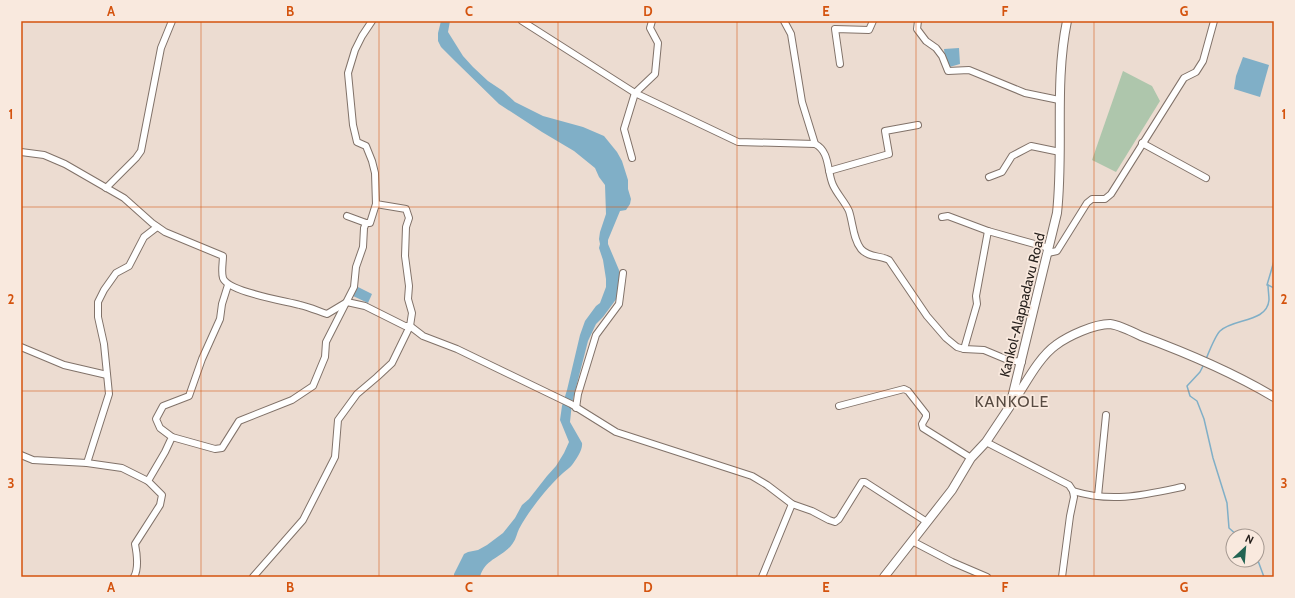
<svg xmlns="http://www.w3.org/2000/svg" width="1295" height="598" viewBox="0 0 1295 598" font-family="Cabin,sans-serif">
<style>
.green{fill:#aec6ac}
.water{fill:#80afc7}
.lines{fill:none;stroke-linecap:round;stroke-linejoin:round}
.stream{stroke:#80afc7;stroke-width:1.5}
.minor-casing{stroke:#817269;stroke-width:8}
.secondary-casing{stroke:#817269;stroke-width:10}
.minor{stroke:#fff;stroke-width:6}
.secondary{stroke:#fff;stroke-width:8}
.grid{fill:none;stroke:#d4530e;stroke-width:1;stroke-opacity:0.55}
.labels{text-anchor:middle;stroke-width:3.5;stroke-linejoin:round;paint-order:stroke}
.street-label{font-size:14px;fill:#251f1b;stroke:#f9e9de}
.quarter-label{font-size:16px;letter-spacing:1px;fill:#584b42;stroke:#f9e9de}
.neatline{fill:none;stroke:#d4530e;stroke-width:1.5}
.grid-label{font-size:13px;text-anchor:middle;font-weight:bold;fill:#d4530e}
</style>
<rect width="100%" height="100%" fill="#ecdcd1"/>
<path class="green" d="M1123,71L1152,86L1160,101L1116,172L1092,160Z"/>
<g class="water">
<path d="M441,21H450L448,32L463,56L473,67L488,81L503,91L515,102L543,116L583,127L604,136L617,152L622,161L628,180V189L631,199L630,204L626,210L620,211L608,240V244L619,270V283L617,298L603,317L596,324L588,341L572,403L570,422L582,443C583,450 576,459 572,465C570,468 566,470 563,473C556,479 550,486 544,493C535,504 526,516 519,529C517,533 516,539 513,543C503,558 485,558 480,577H454V574L464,554L468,552L478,550L487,545L503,533L515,518L522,505L529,499L547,476L556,466L564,453L569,442L560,420L562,406L567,390L580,335L585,321L596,306L600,303L606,287V279L603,260L599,248L600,244L599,239L600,232L606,214L605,185L599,177L595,168L574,151L542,132L499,104L456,62L441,47L438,41V33Z"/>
<path d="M959,48L960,64L946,68L944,49Z"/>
<path d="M1243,57L1269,65L1260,97L1234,89L1236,76Z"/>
<path d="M358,287L372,294L368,303L353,296Z"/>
</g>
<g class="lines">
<g class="stream">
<path d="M1267,285L1274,261"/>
<path d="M1268,285L1274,288"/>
<path d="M1206,359C1209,352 1215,336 1220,331C1233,318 1267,323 1269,300C1269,295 1268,290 1268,285"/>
<path d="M1204,364L1200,372L1187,386L1190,396L1197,401L1204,419L1213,458L1227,503L1229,528L1238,536"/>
<path d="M1257,558L1264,577"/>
</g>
<g class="minor-casing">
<g id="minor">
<path d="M522,21L635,93L738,142L815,144"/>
<path d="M784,21L791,34L802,102L815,144C830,151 827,172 833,185C837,194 845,202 849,211C853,223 853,239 861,249C869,258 880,255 889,260L927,316L946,338L957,347L964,349L984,350L1008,360L1022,362"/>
<path d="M918,21L917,29L926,41L936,48L942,56L948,71L969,70L1025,93L1059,100"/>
<path d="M840,64L835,29L869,30L873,21"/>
<path d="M1142,143L1206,178"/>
<path d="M21,152L44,155L65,164L124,198L152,223L165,232L223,256C223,262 221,272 223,278C228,292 286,301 300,305C309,307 318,311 327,314L347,302L365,306L405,326H410L412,313L408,299L409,286L405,256L406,227L409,218L406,209L376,204L375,173L372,161L366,146L357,142L353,125L348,73L355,50L362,36L372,21"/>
<path d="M632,158L624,129L635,93L655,74L658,43L650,28L652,21"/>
<path d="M829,171L889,154L885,131L918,125"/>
<path d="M989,177L1002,172L1012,156L1031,146L1060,152"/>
<path d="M106,188L136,158L141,151L161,48L172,21"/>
<path d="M347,216L366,223H370L376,204"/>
<path d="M942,217L948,216L988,231"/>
<path d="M1048,253L1057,251L1087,203L1092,199H1105L1111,194L1184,78L1196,72L1203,61L1214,21"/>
<path d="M21,347L64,365L107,375"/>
<path d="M964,349L977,304L976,296L988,231L1049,248"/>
<path d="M839,406L904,389L908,391L926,414V417L922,424L923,428L971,458"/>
<path d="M576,408L578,394L596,335L619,304L623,273"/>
<path d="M172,437L215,449L222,448L239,421L292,400L313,386L325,357L326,342L354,287L356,267L363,247L364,228L366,223"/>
<path d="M986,442L1069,485L1073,491L1074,497L1070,516L1062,577"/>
<path d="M21,455L33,460L87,463L122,468L148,481L162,495L160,505L135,544C137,554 139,568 134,577"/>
<path d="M87,463L109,394L104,344L98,317V302L104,290L116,273L129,266L144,237L157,227"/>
<path d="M148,481L165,452L172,437L160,428L156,419L163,406L189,396L202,359L220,319L222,304L228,285"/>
<path d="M1073,491C1112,503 1144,495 1182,487"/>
<path d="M1098,496L1106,415"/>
<path d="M912,541L952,562L987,577"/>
<path d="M253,577L303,520L335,457L338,420L357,394L377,377L392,363L410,326L423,336L457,349L571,404L616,432L752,476L767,485L792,504L812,511L829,520L835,522L839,519L862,482H865L927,522"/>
<path d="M762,577L792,504"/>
</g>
</g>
<g class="secondary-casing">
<g id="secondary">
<path d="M1014,401C1026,383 1039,357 1056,345C1068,336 1094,324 1110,324C1118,325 1133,332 1141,336C1187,353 1232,372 1274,397"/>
<path d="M884,577L952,490L971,458L986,442L1010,406L1057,213C1064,149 1054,84 1067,21"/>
</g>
</g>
<use href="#minor" class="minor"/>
<use href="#secondary" class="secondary"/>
</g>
<path class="grid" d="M201,21V577M379,21V577M558,21V577M737,21V577M916,21V577M1094,21V577M21,207H1274M21,391H1274"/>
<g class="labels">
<g class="street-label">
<text transform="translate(1022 305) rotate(-76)" y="5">Kankol-Alappadavu Road</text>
</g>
<g class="quarter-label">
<text x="1012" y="407">KANKOLE</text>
</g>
</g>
<rect width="1295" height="598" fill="none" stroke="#f9e9de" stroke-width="44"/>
<g transform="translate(1245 548) rotate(26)"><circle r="19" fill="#f9e9de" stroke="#a49890"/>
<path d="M0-3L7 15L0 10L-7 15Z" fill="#236453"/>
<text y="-6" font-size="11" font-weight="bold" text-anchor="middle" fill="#251f1b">N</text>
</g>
<rect x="22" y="22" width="1251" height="554" class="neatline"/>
<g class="grid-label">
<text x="111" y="16">A</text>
<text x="290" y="16">B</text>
<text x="469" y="16">C</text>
<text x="648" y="16">D</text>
<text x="826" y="16">E</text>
<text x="1005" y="16">F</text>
<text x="1184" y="16">G</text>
<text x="11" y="119">1</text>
<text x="1284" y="119">1</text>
<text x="11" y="304">2</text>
<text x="1284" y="304">2</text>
<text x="11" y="488">3</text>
<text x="1284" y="488">3</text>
<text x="111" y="592">A</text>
<text x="290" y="592">B</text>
<text x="469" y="592">C</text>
<text x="648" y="592">D</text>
<text x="826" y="592">E</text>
<text x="1005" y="592">F</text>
<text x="1184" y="592">G</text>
</g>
</svg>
